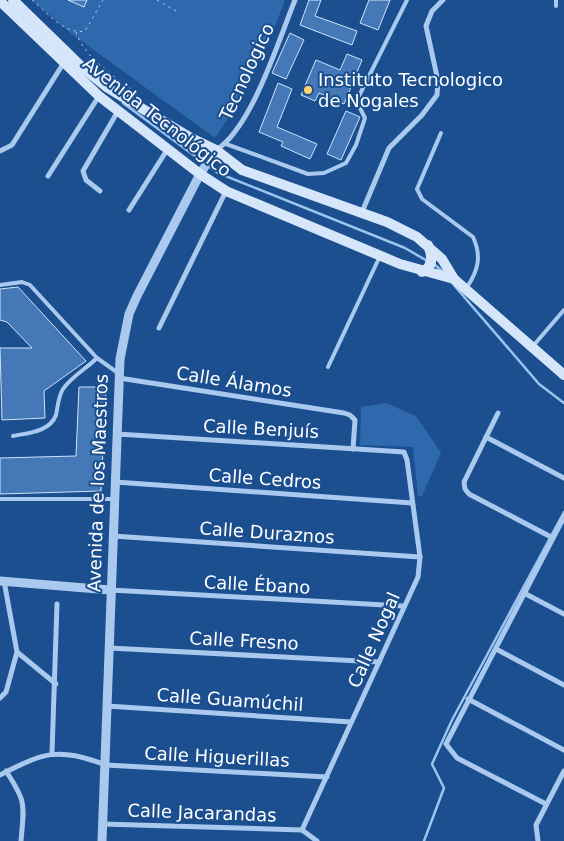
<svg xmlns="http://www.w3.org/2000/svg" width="564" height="841" viewBox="0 0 564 841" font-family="'DejaVu Sans',sans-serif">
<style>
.green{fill:#2e69ad}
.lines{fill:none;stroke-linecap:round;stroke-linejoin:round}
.stream{stroke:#9cc4f0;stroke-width:2.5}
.building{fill:#4478b7;stroke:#cfe3fa}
.path{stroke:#a9c9ee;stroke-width:1;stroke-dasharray:2.5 4;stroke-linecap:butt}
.service{stroke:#a9c9ee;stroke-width:4}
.minor{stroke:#a9c9ee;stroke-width:5}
.tertiary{stroke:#a9c9ee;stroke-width:9}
.secondary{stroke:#d6e6fa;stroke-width:10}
.poi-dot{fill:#ffd166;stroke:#1b4f8f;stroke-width:2}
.labels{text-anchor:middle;stroke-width:4;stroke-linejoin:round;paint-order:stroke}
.street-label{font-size:18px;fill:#fff;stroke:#1b4f8f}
.poi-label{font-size:18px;fill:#fff;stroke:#1b4f8f;text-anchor:start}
</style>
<rect width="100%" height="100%" fill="#1b4f8f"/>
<g class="green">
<path d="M32,0H285L269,42L235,102L234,109L215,138L73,35Z"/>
<path d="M386,403L416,416L441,453L422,496H418L413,447L360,445L361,407Z"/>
</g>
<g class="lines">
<g class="stream">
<path d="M123,103L218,173L405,248L429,262"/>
<path d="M434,264L443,272"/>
<path d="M453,284L539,384L564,403"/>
<path d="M424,841L444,788L432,764L452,720L564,512"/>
</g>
</g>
<g class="building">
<path d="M68,0H87L84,7Z"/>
<path d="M309,0H321L315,16L357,31L352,45L300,25Z"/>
<path d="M369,0H390L378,30L360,23Z"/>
<path d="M290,33L304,40L286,79L272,73Z"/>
<path d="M347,54L362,60L344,104L319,93L315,101L301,95L316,60L340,70Z"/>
<path d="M278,83L292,89L277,127L317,144L310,159L281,146L283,142L259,132Z"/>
<path d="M346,111L360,117L341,160L327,154Z"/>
<path d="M18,287L86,361L44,391L45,418L2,420L0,348H32L7,322L0,320V289Z"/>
<path d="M79,387H106L101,491L0,494V458L76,456Z"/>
</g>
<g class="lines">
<g class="path">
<path d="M32,0C47,12 64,35 85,31L103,0"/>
<path d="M157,0L176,11"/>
<path d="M76,32C84,58 116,77 137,94"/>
</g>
<g class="service">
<path d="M556,6V0"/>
<path d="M441,133L417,189L422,199L473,237C482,256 478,271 467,287"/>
<path d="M226,144L308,174L324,173L346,163L356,145L365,118L358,104V98L407,0"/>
<path d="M0,285L22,282L30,285L97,358L118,373"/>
<path d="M533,346L564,310"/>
<path d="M328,367L380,256"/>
<path d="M13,436C27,433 50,432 56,415C58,406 58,397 63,389C71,377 87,368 97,358"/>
<path d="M0,499H114"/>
</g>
<g class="minor">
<path d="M216,150C252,128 279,39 295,0"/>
<path d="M0,151L12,145L63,64"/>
<path d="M48,176L99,96"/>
<path d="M100,191L86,180L83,171L118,111"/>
<path d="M129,210L167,150"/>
<path d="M362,212L389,148L422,115L437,95L438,81L426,26L432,11L443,0"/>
<path d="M159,328L226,191"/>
<path d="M119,378L344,413L350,415L355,420L353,449"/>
<path d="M498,413L464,482L465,489L469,494L553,538"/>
<path d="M117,434L404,452L407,460L420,557L418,577L302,830"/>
<path d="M486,437L564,478"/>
<path d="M115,482L412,503"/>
<path d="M113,536L420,557"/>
<path d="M110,590L403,606"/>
<path d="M524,593L564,614"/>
<path d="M109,648L379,662"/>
<path d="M496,649L564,685"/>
<path d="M17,652L56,684"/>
<path d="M0,698L6,692L17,652L4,581"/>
<path d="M468,699L564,750"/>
<path d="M107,706L351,722"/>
<path d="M52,753L57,604"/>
<path d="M6,771C27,803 24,804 21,841"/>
<path d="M0,775C45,752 57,747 106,765L327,777"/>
<path d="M546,804L457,758L446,744L564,517"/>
<path d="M102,824L302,830"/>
<path d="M302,830L317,841"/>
<path d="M538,841L536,825L564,771"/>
</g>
<g class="tertiary">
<path d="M0,581L110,590"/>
<path d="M102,841L120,359L129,314L137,296L200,174L216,150"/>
</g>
<g class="secondary">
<path d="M13,0L82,67L108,88L191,138L216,150L242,170L387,222L417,237L442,259L454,279L564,375"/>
<path d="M0,1L99,96L200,174L226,191L400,264L454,279"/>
<path d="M422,272C434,267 432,255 428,245"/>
</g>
</g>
<circle class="poi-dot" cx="308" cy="90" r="5"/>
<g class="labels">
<g class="street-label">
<text transform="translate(247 72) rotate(-65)" y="6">Tecnologico</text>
<text transform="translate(157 117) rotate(38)" y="6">Avenida Tecnológico</text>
<text transform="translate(234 382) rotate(9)" y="6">Calle Álamos</text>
<text transform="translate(261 429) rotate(3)" y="6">Calle Benjuís</text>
<text transform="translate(265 479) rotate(4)" y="6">Calle Cedros</text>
<text transform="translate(98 483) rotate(-88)" y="6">Avenida de los Maestros</text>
<text transform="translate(267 533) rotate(4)" y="6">Calle Duraznos</text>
<text transform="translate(257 585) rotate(3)" y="6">Calle Ébano</text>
<text transform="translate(374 640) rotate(-66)" y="6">Calle Nogal</text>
<text transform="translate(244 641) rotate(3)" y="6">Calle Fresno</text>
<text transform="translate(230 700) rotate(4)" y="6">Calle Guamúchil</text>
<text transform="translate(217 757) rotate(3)" y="6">Calle Higuerillas</text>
<text transform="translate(202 813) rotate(2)" y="6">Calle Jacarandas</text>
</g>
<g class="poi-label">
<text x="318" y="86">Instituto Tecnologico<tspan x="318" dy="21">de Nogales</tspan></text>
</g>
</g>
</svg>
